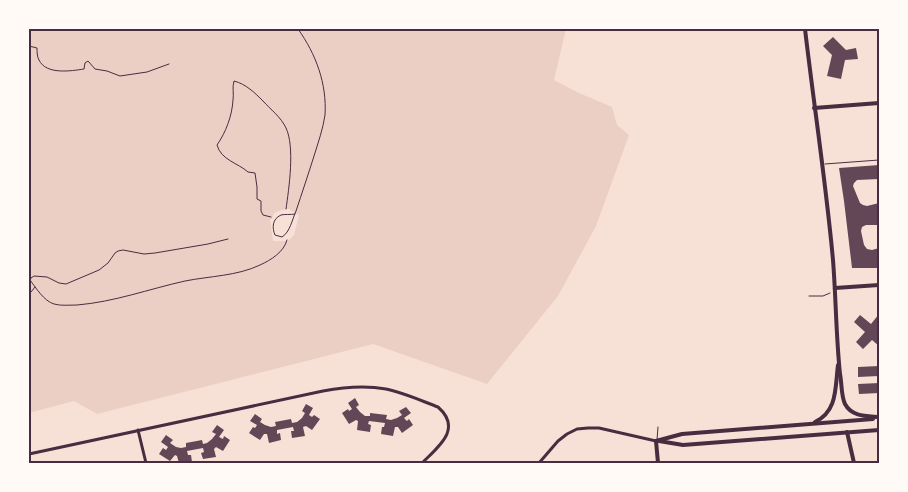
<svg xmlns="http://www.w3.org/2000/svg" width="908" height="492" viewBox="0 0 908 492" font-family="'Work Sans',sans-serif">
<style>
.green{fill:#ebcfc5;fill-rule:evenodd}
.building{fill:#644757}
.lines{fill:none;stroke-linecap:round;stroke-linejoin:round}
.path{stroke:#4a2c40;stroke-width:1}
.service{stroke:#4a2c40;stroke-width:1}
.minor{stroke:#4a2c40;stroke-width:3}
.tertiary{stroke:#4a2c40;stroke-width:4}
.neatline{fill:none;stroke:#4a2c40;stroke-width:2}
</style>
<rect width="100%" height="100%" fill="#f7e1d7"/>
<path class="green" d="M29,29H566L554,80L579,93L612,107L617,125L629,135L596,226L558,296L487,384L373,344L97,414L74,401L29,413ZM285,209H289L299,215L294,235L288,241H273L270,219H272L274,213Z"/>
<g class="building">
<path d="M833,37L846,50L856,48L858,59L845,60L841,79L827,76L832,55L823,46Z"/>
<path d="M879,165V179L857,180L854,183L853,186L860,203L863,205L867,206L879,203V225H866L862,227L861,231L864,245L867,249L872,250L879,248V268H852L844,201L839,168Z"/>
<path d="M879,314V329L878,331L879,332V346L872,340L863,349L856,342L865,332L854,322L860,315L871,324Z"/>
<path d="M879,366V376L858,377V367Z"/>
<path d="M879,383V393L859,394L858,384Z"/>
<path d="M355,398L359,405L356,407L360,412L365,416H370V413L387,415L386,419L391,420L397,418L402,415L399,411L406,407L411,413L404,418L407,421L409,419L413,425L402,433L398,427H395L393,436L381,434L382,427H384L385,423L369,421L368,424L371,425L370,432L357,430L358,421L356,420L349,424L342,413L348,409L349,411L352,409L348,403Z"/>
<path d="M306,404L313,408L309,415L312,417L314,415L320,419L312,430L306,426L303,427L305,436L292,438L291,431H294L293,427L277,430V434L280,433L281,440L269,443L267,434H264L260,440L249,433L253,427L255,428L257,425L250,421L255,414L262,419L260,422L265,425L271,427L276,426L275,422L291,419L292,423L297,422L302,418L305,413L302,411Z"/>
<path d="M217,425L224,430L219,437L223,439L224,436L230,440L223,451L216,447L214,449L216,457L203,459L201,453L204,452L203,448L187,451L188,455H191L192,462L179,463L177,456L175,455L170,461L159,454L163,448L166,450L168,447L161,442L166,435L173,440L170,443L176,447L181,448L186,447V443L202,440L203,444L207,443L212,439L216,434L212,432Z"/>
</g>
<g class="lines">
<g class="path">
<path d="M29,46L37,48C37,51 37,57 39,60C46,75 71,71 84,69L85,63L88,61L95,69L107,71L120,76L147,72L169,64"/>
<path d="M271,217L263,215L261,211V201L257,199V187L255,173L248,172C238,163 221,160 217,145C226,132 232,116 233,100C234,94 232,87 234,81C246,84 255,93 263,101C270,109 281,117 286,128C295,147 289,188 286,209"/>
<path d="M228,239L208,244L155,253L144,254L123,250L118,251L115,253L108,263L99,270L66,284L59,283L47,277L34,276L31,278L30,280C36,288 44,301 54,304C61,306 69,305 77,305C114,302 149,289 185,281C210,276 237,276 260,265C271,260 284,252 287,240"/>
<path d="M29,292H31L35,287"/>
<path d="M809,296H823L830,293"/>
</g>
<g class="service">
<path d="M825,164L879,160"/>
<path d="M295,214C290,215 285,214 281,215C272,219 272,228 275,235L282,237C290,232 292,220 296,211C302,193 308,175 314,156C318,143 323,129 325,115C327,84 316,54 298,29"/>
<path d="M657,440L658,427"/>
</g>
<g class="minor">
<path d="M138,430L146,463"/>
<path d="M29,454L323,391C344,387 364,385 386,389C402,392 422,401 438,407C463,429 438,447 422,463"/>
<path d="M539,463L558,441L567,434L577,429L588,428H599L656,441"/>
</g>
<g class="tertiary">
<path d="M805,29C814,106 826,183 833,260C836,298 836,336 840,374C842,384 841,396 845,404C852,417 867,416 879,417"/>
<path d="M814,108L879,103"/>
<path d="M835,288L879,285"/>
<path d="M815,422C838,411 835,387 838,365"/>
<path d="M847,432L854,463"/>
<path d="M656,441L682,434L873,419"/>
<path d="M656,441L658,463"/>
<path d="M659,441L683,445L879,430"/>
</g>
</g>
<rect width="908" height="492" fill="none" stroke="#fffaf5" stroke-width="60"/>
<rect x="30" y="30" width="848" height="432" class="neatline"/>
</svg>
